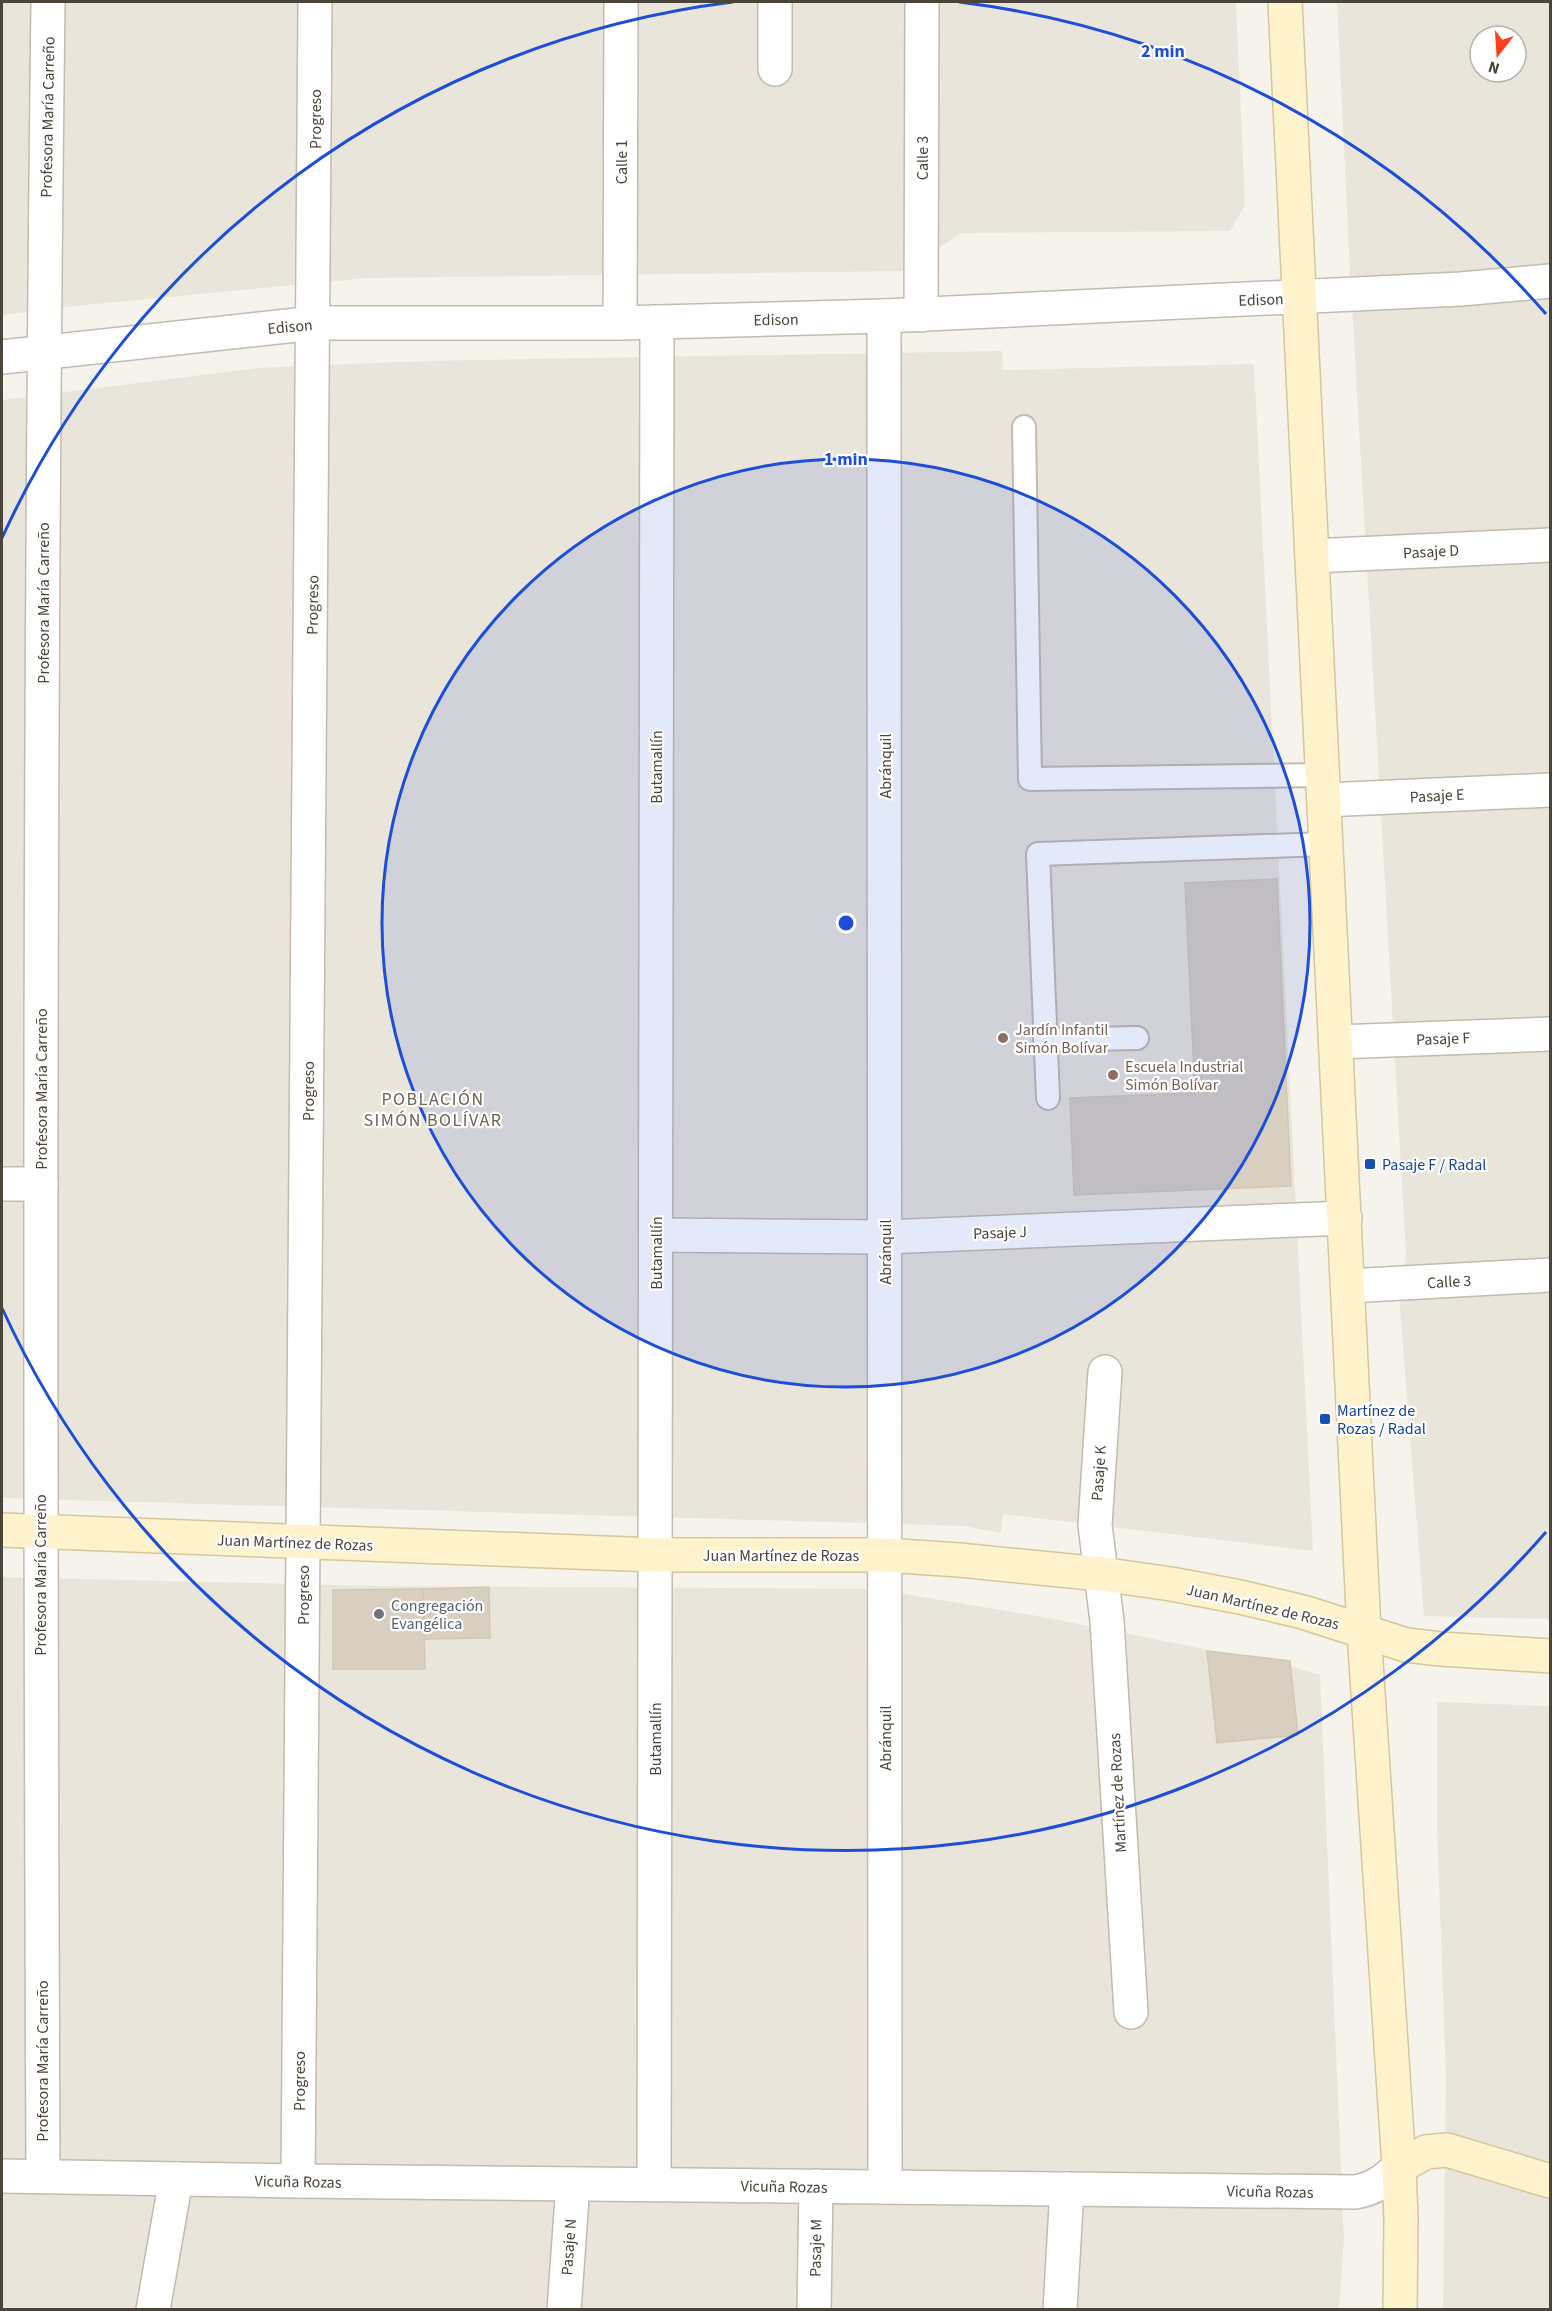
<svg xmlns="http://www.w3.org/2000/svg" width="1552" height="2311" viewBox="0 0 1552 2311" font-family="'Source Sans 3',sans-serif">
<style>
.residential{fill:#eae5da;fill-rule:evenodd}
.building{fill:#d8cfc1;stroke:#d3c7b4;stroke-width:1.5}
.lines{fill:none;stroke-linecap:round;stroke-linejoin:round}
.lane-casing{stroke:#c2bbae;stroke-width:26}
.street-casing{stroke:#c2bbae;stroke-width:36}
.secondary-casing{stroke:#d6c79b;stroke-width:36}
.lane{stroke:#fff;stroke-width:22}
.street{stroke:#fff;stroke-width:33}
.secondary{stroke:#fff3cd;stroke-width:33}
.ring{fill:none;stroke:#1d4ed8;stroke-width:3}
.education-dot{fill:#8d6e63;stroke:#fff;stroke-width:2}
.transit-dot{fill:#1a4fb4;stroke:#fff;stroke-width:2}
.worship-dot{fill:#6b7280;stroke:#fff;stroke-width:2}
.labels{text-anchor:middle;stroke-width:4.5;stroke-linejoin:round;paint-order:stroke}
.street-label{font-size:16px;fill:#4b4439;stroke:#fff}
.education-label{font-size:16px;fill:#785e54;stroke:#fff;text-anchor:start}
.transit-label{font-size:16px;fill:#164399;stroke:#fff;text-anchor:start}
.worship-label{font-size:16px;fill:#5b616d;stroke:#fff;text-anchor:start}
.neighbourhood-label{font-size:18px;letter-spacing:1.5px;fill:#6e6250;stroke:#fff}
.centre{fill:#1d4ed8;stroke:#fff;stroke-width:3}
.ring-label{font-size:18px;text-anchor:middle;font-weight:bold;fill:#1d4ed8;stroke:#fff;stroke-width:4.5;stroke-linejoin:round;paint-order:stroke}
</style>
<rect width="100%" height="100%" fill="#f6f3ec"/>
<g class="residential">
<path d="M2,2H1236L1245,205L1230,231L961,233L906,271L368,278L84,305L2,315Z"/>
<path d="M1337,2H1550V1619L1424,1616L1400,1308L1406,1254L1349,252ZM1480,36H1516V72H1480Z"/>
<path d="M1002,351L1003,370L1254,364L1313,1551L1003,1514L1001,1533L965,1526L2,1498V400L257,368L424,361Z"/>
<path d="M2,1577L373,1586L874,1589L1038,1616L1286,1665L1320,1675L1344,2240L1339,2309L2,2310Z"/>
<path d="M1437,1702L1550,1706V2309H1443L1446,2078L1437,1826Z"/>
</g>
<g class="building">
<path d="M1277,879L1291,1186L1074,1195L1070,1098L1195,1093L1185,883Z"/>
<path d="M489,1587L490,1638L424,1639L423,1589Z"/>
<path d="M423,1589L425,1669H333V1590Z"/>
<path d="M1207,1651L1290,1661L1298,1735L1217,1743Z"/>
</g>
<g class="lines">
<g class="lane-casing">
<g id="lane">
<path d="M1024,427L1030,779L1323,775"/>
<path d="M1045,1040L1137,1038"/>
<path d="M1048,1098L1038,854L1326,844"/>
</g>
</g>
<g class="street-casing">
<g id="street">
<path d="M775,2V69"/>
<path d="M921,315L922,2"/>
<path d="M884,316L885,2187"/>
<path d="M620,323L621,2"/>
<path d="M2,357L314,323H620L884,316L1461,289L1550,281"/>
<path d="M1312,556L1550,545"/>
<path d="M1324,800L1550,790"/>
<path d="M1336,1042L1550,1034"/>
<path d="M2,1184H41"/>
<path d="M656,1235L885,1237L1345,1218"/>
<path d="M1348,1286L1550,1275"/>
<path d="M1105,1372L1095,1525L1107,1621L1131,2012"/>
<path d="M2,2176L298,2181L1355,2192C1373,2189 1385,2181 1399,2167"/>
<path d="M43,2176C40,1451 39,726 48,2"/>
<path d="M298,2181L315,2"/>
<path d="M654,2184L657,322"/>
<path d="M153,2310L176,2179"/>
<path d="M564,2310L573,2184"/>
<path d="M814,2310L816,2186"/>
<path d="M1060,2310L1067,2189"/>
</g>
</g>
<g class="secondary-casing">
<g id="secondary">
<path d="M1285,2L1364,1631L1399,2167L1401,2219L1400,2310"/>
<path d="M2,1530L655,1555H885L959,1560L1101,1574L1171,1584L1240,1597L1303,1612L1406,1645L1441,1649L1550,1656"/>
<path d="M1399,2167L1426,2152L1447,2150L1550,2181"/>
</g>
</g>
<use href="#lane" class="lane"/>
<use href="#street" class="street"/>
<use href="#secondary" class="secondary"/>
</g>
<circle cx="846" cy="923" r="464" fill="#1d4ed8" fill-opacity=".12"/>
<g class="ring">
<circle cx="846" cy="923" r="464"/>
<path d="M1546 1532A928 928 0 0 1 2 1308M2 538A928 928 0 0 1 733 2M959 2A928 928 0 0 1 1546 314"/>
</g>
<g class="education-dot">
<circle cx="1003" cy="1038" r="6"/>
<circle cx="1113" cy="1075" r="6"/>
</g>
<g class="transit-dot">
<rect x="1364" y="1158" width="12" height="12" rx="3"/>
<rect x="1319" y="1413" width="12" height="12" rx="3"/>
</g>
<circle class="worship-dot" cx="379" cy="1614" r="6"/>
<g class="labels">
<g class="street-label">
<text transform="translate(47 117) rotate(-89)" y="6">Profesora María Carreño</text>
<text transform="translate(315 119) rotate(-90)" y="6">Progreso</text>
<text transform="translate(922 158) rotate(-90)" y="6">Calle 3</text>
<text transform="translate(621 162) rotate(-90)" y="6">Calle 1</text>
<text transform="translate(1261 299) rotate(-2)" y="6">Edison</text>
<text transform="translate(776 319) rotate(-1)" y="6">Edison</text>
<text transform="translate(290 326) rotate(-5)" y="6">Edison</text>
<text transform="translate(1431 551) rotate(-3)" y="6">Pasaje D</text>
<text transform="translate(43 603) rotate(-90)" y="6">Profesora María Carreño</text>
<text transform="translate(312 605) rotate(-89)" y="6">Progreso</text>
<text transform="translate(885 766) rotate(-90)" y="6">Abránquil</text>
<text transform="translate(656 767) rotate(-90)" y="6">Butamallín</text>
<text transform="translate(1437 795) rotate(-3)" y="6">Pasaje E</text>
<text transform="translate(1443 1038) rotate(-2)" y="6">Pasaje F</text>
<text transform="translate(41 1089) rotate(-90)" y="6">Profesora María Carreño</text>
<text transform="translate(308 1091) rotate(-90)" y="6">Progreso</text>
<text transform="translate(1000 1232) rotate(-2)" y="6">Pasaje J</text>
<text transform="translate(885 1252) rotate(-90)" y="6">Abránquil</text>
<text transform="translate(656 1253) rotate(-90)" y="6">Butamallín</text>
<text transform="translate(1449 1281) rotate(-3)" y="6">Calle 3</text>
<text transform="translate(1098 1473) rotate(-86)" y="6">Pasaje K</text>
<text transform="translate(295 1542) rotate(2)" y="6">Juan Martínez de Rozas</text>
<text x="781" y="1561">Juan Martínez de Rozas</text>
<text transform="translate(40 1575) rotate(-90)" y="6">Profesora María Carreño</text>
<text transform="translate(303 1595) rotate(-90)" y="6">Progreso</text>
<text transform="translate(1263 1606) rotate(13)" y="6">Juan Martínez de Rozas</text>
<text transform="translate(885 1738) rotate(-90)" y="6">Abránquil</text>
<text transform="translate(655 1739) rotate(-90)" y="6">Butamallín</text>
<text transform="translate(1117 1793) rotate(-93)" y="6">Martínez de Rozas</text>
<text transform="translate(42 2061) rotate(-90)" y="6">Profesora María Carreño</text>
<text transform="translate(299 2081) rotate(-90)" y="6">Progreso</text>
<text transform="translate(298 2181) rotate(1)" y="6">Vicuña Rozas</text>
<text transform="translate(784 2186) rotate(1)" y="6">Vicuña Rozas</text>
<text transform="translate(1270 2191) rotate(1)" y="6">Vicuña Rozas</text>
<text transform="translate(568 2247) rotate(-86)" y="6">Pasaje N</text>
<text transform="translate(815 2248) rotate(-89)" y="6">Pasaje M</text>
</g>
<g class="education-label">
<text x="1015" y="1035">Jardín Infantil<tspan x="1015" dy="18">Simón Bolívar</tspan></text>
<text x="1125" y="1072">Escuela Industrial<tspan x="1125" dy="18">Simón Bolívar</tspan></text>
</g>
<g class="transit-label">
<text x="1382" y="1170">Pasaje F / Radal</text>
<text x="1337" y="1416">Martínez de<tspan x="1337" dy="18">Rozas / Radal</tspan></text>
</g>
<g class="worship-label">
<text x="391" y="1611">Congregación<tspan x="391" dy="18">Evangélica</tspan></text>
</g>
<g class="neighbourhood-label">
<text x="433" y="1105">POBLACIÓN<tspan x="433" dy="21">SIMÓN BOLÍVAR</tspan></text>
</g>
</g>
<circle cx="846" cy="923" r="9" class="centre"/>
<g class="ring-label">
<text x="1163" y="57">2 min</text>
<text x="846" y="465">1 min</text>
</g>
<rect width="1552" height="2311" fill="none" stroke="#4b4439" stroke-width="6"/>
<g transform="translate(1498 54) rotate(197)"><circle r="28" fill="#ffffff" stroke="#b7b4b0" stroke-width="1.5"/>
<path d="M0-4.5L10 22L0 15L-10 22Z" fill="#fc3f1d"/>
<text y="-9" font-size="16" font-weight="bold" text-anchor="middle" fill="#4b4439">N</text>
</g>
</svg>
